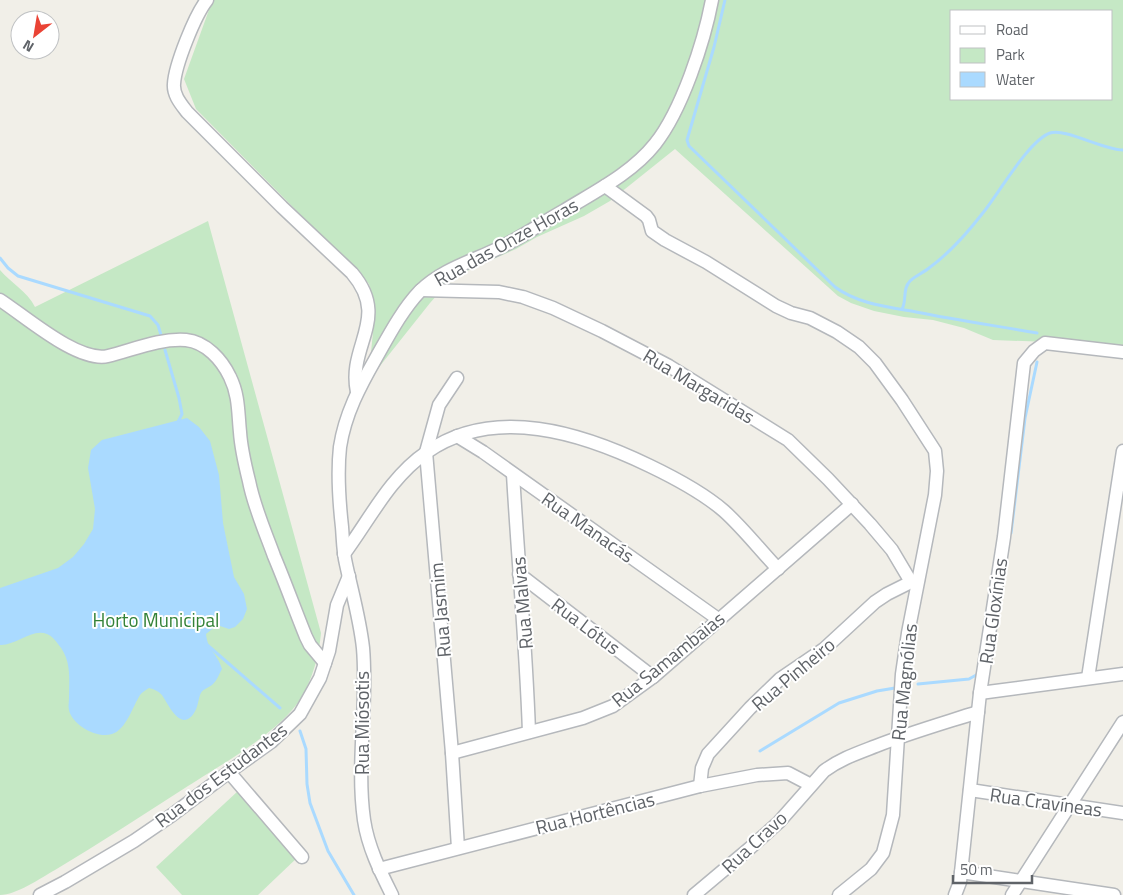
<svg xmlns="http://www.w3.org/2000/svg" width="1123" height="895" viewBox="0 0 1123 895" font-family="'Titillium Web',sans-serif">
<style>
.green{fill:#c5e8c5;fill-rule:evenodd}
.water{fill:#aadaff}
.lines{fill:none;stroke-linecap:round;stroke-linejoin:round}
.stream{stroke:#aadaff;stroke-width:3}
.minor-casing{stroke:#b5b8bc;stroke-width:15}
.minor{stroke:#fff;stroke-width:12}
.labels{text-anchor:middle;stroke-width:4;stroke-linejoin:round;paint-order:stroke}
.street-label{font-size:19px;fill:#5f6368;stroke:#fff}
.park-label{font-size:19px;fill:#348238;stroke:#fff}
</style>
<rect width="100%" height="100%" fill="#f1efe8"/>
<g class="green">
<path d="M197,0H1123V349L1075,343L993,340L964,328L933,320L904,317L874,311L851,303L838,296L675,149L610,201L584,216L537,237L516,249L469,270L446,285L430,303L368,381L375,313L369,284L196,109L184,79L210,7ZM952,11H1112V99H952Z"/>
<path d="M208,221L321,633C319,655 313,678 301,698C281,731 221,765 188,786C144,814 100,843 55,870C41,878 16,895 0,895V270C11,283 27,291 35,307Z"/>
<path d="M238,791L299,856L258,895H182L156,867Z"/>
</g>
<path class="water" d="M187,418L199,427L210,441L219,475L223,523L234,577L244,594L247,609L243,619L235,627L229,629L217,625L206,634C208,652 217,652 222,669C219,674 217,681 212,685C208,688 202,689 200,695C198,701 198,707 194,713C181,733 168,704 162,695C158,691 154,689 149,688C146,690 142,692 140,695C133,706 126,730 112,734C97,739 72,725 69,710C68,706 69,702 69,698C69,679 72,660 58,644C55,640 52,636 47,634C32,628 15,646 0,645V588L58,568L73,557L84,544L93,529L95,509L88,468L91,450L102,440Z"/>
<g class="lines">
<g class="stream">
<path d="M725,0L714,47L687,140L689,146L835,287C858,304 888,307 916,312C956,320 997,326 1037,333"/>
<path d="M0,258L8,268L18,276L150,316L158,325L161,335"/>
<path d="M902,309C907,301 902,289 910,281C915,276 923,273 929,268C947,255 968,232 982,214C998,195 1028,141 1050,133C1066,128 1103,150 1123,150"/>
<path d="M165,350L179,398L182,414L178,422"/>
<path d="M1011,533L1025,418L1037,362"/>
<path d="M205,643L280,708"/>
<path d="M918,684L969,679L978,674"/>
<path d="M300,731L306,749L307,784L310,803L328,851L354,895"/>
<path d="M760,751L839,703L877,691L895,688"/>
</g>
<g class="minor-casing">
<g id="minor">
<path d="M207,0C195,15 175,65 174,84C173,95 181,104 187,112L282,207L352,273C391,319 347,345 357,392"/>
<path d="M605,186L646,216L649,220L652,231L665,240L706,262L776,306L791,313L810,318L837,332L859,347L875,363L902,400L935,451L937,471L935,495L908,633L902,674L893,815L883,853L871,869L839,895"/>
<path d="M421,290L499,292L523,297L553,308L602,331L669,366L788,440L828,479L870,524L892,550L911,582L918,580"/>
<path d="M0,300C25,316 78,363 108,356C133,350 159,338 186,340C206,342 222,360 230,377C239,395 238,413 240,432C241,448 245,465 249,481C254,507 265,531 274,556C285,582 295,610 306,637L310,645L325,663"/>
<path d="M457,378L439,405L426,452L452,753L458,848"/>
<path d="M457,436L483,452L718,619"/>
<path d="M513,474C518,560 526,646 529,732"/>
<path d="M344,554C370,519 390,477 427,452C495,405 582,433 650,466C675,478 702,492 724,511C743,528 760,550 778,569"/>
<path d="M519,574L653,677"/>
<path d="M1088,678L1123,451"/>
<path d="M980,693L1123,674"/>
<path d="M452,753L583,718L613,706L653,677L852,504"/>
<path d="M229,772L302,857"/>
<path d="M700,786L702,768L708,754L750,708L780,679L824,649L875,602L887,594L911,582"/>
<path d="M970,790L1123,813"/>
<path d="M379,869L700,786L757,775L788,773L811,785"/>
<path d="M961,872L1114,895"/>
<path d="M40,895L65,882L134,841L172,815L229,772L271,742L300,714L320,678L329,651L337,605L349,576"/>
<path d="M392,895C380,871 368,847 364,820C356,763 368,705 363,648C360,620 352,592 346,564C343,552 343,539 342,527C339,500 337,474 340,447C345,414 360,386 376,358C389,335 402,310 420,291C443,268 477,260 505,245C525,235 545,221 565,210C596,191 632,173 655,144C682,110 704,42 712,0"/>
<path d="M694,895L750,848L779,822L824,771C840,759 858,753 876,746C909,733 944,723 978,712"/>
<path d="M955,895L960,882L980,693L1004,537L1024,363L1034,351L1045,343L1123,352"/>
<path d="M1012,895L1123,722"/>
</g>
</g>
<use href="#minor" class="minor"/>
</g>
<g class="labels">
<g class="street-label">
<text transform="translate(506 242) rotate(-29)" y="7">Rua das Onze Horas</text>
<text transform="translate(699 386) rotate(31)" y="7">Rua Margaridas</text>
<text transform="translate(588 527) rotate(35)" y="7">Rua Manacás</text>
<text transform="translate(522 603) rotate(-95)" y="7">Rua Malvas</text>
<text transform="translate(440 610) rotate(-95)" y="7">Rua Jasmim</text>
<text transform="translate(993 611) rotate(-82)" y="7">Rua Gloxínias</text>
<text transform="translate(586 626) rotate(37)" y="7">Rua Lótus</text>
<text transform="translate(668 659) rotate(-39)" y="7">Rua Samambaias</text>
<text transform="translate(793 674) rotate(-40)" y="7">Rua Pinheiro</text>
<text transform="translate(904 682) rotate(-84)" y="7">Rua Magnólias</text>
<text transform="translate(362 723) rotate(-90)" y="7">Rua Miósotis</text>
<text transform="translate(221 775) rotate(-37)" y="7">Rua dos Estudantes</text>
<text transform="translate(1046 802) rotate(8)" y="7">Rua Cravíneas</text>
<text transform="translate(595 813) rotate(-14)" y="7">Rua Hortências</text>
<text transform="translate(754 842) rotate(-43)" y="7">Rua Cravo</text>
</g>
<g class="park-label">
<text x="156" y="627">Horto Municipal</text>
</g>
</g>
<rect x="950" y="10" width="162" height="90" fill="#ffffff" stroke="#bfc1c3"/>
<rect x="960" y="26" width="25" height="8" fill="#ffffff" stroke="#bfc1c3"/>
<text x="996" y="35" font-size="15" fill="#5f6368">Road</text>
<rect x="960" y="48" width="25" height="15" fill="#c5e8c5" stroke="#bfc1c3"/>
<text x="996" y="60" font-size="15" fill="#5f6368">Park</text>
<rect x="960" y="72" width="25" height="15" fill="#aadaff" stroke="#bfc1c3"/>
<text x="996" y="85" font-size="15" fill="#5f6368">Water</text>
<g transform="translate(35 35) rotate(211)"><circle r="24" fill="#ffffff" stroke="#bfc1c3"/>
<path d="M0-4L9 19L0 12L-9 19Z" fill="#ea4335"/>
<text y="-8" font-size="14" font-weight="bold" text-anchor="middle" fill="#5f6368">N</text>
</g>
<path d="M953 875v8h79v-8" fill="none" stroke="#5f6368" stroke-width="2.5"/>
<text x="960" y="875" font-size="15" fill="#5f6368" stroke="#ffffff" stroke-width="4" paint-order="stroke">50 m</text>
</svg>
